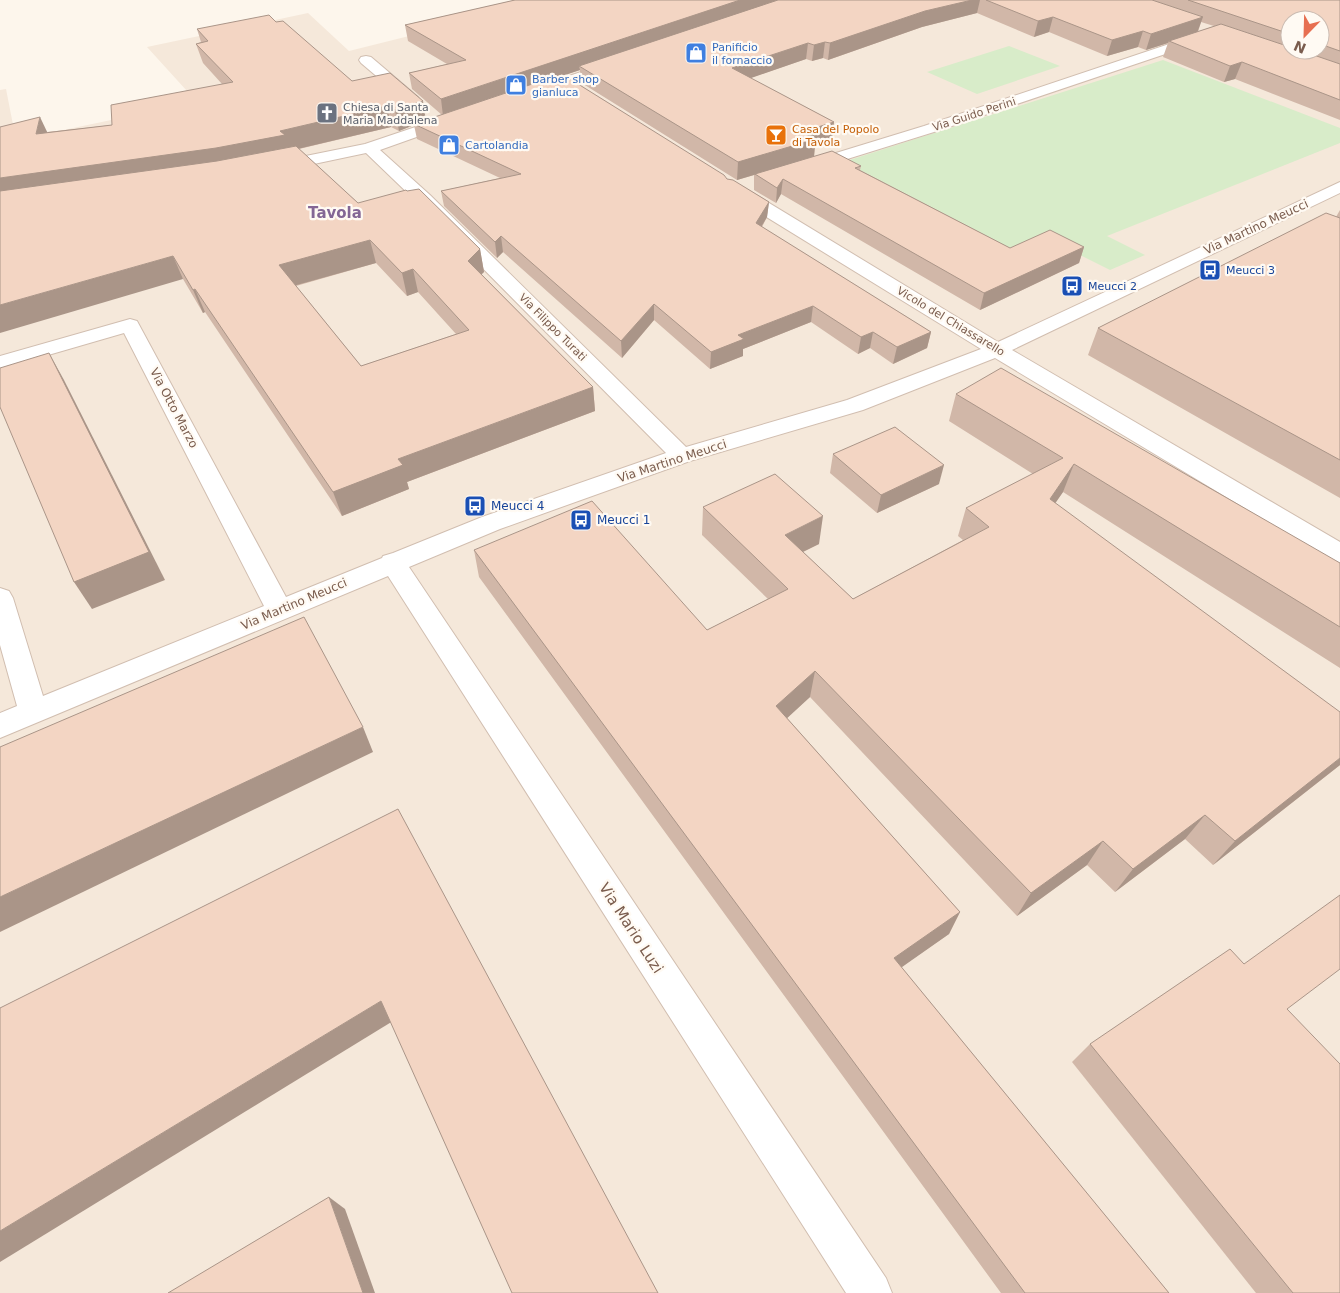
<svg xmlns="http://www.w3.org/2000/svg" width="1340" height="1293" viewBox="0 0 1340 1293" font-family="'DejaVu Sans',sans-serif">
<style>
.residential{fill:#f5e8da;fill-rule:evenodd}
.green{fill:#d8ecc9}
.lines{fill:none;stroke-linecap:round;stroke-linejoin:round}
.street-casing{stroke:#d1beb0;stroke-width:2}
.street{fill:#fff;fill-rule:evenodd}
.wall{fill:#d1b7a8;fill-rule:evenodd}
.shaded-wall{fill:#aa9588}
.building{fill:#f3d5c3;stroke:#aa9588;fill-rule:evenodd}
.labels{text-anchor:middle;stroke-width:4.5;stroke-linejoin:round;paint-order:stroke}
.far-shop-label{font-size:11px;fill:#366cbe;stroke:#fffaf3;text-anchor:start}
.far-worship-label{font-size:11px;fill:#5b616d;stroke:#fffaf3;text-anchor:start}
.far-street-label{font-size:11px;fill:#7a5c4d;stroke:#fffaf3}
.far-food-label{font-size:11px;fill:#c56008;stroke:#fffaf3;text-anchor:start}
.far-transit-label{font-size:11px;fill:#164399;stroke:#fffaf3;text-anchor:start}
.street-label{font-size:12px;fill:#7a5c4d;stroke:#fffaf3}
.transit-label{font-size:12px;fill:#164399;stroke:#fffaf3;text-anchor:start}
.far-district-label{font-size:15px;font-weight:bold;fill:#846695;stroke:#fffaf3}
.near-street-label{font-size:15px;fill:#7a5c4d;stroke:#fffaf3}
</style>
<rect width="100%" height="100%" fill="#fdf6ec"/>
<path class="residential" d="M553,0H1340V1293H0V90L6,89L16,140L197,102L147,47L308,13L349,51ZM1290,20H1320V50H1290Z"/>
<g class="green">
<path d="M1009,46L1060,66L977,94L927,72Z"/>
<path d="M1163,60L1340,128V143L1107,236L1145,255L1110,270L1040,235L998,254L834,165Z"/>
</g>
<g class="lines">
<g class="street-casing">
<g id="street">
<path d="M1202,33L1209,37L1207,40L934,132L812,170H800L798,167L800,164L924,126Z"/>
<path d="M366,56L371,57L418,97L420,100L418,103H408L361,63L359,60L361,57Z"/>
<path d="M615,61L622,65L620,68L542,94H532L530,91L532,88Z"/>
<path d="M451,115L456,117L459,120L456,123L380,150L430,195L686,447L847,400L981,349L729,194L727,190L729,186H741L998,342L1340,182V193L1012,350L1340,542V563L1331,560L995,358L863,410L690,461L500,529L409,567L886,1278L892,1293H846L388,576L0,738V713L17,706L0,645V588L9,591L13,598L43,696L264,606L124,333L0,369V356L123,321L130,319L137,321L286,597L382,558L383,556L393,553L482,517L666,453L418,203L366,153L276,172L270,170L268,167L270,164L276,162L365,144Z"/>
</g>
</g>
<use href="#street" class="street"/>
</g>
<g class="wall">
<path d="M515,0H1340V120L1235,79L1224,82L1163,57L1168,43L1146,50L1138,47L1107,56L1049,32L1034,37L977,13L922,27L828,60L823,58L812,61L806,59L750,78L834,122L832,140L815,145L814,156L861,166L860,170L1010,248L1084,247L1079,263L980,310L781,194L776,203L754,190V175L737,180L580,82V70L564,75L727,179L769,202L767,217L762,227L931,332L927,348L893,364L870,348L858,354L811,322L743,349V356L710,369L654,320L622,358L503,252L497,258L444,206L441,191L500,178L417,139L414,125L399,131L391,127L299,149L358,203L480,249L484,272L481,274L593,387L595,411L407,482L409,489L342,516L205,312L203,313L183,279L47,132L112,125L222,84L203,63L196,44L201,42L197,29L276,22L352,81L426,120L442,115L412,89L409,73L447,64L408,41L405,25ZM1290,20H1320V50H1290ZM1201,22L1214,26L1198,32ZM376,263L407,296L418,292L456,334L361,366L296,286Z"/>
<path d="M1340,210V498L1088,355L1098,328L1336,217Z"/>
<path d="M956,394L1340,563V668L1063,492L1055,503L1340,765L1213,865L1185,839L1115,892L1087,865L1017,916L810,697L787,718L960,912L949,934L901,967L1169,1293H1001L479,577L474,550L707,630L768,599L702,535L703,507L819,544L803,552L853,599L963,540L958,536L966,508L1033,474L949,421Z"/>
<path d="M833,454L939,484L877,513L830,473Z"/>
<path d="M1287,1009L1340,1293H1256L1072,1062L1090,1044Z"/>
</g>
<g class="shaded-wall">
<path d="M740,0H785L579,66L580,70L443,116L441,99Z"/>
<path d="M972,0H980L977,13L922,27L828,60L830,43L925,11Z"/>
<path d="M1053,17L1049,32L1034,37L1038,21Z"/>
<path d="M1203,17L1197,33L1169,41L1168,43L1146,50L1151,34Z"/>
<path d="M1143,31L1138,47L1107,56L1112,40Z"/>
<path d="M825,42L823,58L812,61L814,45Z"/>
<path d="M808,43L806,59L731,85L732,68Z"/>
<path d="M1242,62L1235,79L1224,82L1230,66Z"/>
<path d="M423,101L426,121L414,124V125L399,131L395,110Z"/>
<path d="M387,106L391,127L289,151L0,202V178L280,131Z"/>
<path d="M40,117L50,138L36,134Z"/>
<path d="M834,122L832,140L815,145L814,157L737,180L738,162L802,132Z"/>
<path d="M783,179L781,194L776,203L777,188Z"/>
<path d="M769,202L767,217L754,239L756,223Z"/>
<path d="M501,236L503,252L497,258L495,242Z"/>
<path d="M370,240L376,263L286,288L279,265Z"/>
<path d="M1084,247L1079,263L980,310L984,293Z"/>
<path d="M480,249L484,272L472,284L468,261Z"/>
<path d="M173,256L183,279L0,333V305Z"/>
<path d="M413,269L418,292L407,296L402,273Z"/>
<path d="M195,289L205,312L203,313L193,290Z"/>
<path d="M654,304V320L622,358L621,341Z"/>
<path d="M813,306L811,322L743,349V356L710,369L711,352L738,335Z"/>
<path d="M873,332L870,348L858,354L861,337Z"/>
<path d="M931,332L927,348L893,364L897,347Z"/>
<path d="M49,353L64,380L165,580L92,609L74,582Z"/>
<path d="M593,387L595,411L407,482L409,489L342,516L333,492L398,459Z"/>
<path d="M1074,464L1063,492L1039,527L1050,499Z"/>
<path d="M944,465L939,484L877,513L881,495Z"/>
<path d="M823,516L819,544L782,562L785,535Z"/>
<path d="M815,671L810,697L772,732L776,706Z"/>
<path d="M363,727L373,752L0,932V897Z"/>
<path d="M1340,758V765L1213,865L1235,841Z"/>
<path d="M1205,815L1185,839L1115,892L1133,869Z"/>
<path d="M1103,841L1087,865L1017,916L1031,893Z"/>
<path d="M960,912L949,934L885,979L894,958Z"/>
<path d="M381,1001L393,1021L0,1262V1231Z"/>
<path d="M329,1197L345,1209L375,1293H363Z"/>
</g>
<g class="building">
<path d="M515,0H740L441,99L409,73L466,60L405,25Z"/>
<path d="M778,0H972L925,11L830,43L825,42L814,45L808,43L732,68L834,122L802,132L816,139L738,162L579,66Z"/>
<path d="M986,0H1152L1203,17L1151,34L1143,31L1112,40L1053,17L1038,21Z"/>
<path d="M1188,0H1340V51L1320,44V20H1290V34Z"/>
<path d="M269,15L276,22L283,21L352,81L390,73L423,101L395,110L387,106L280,131L285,135L216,148L0,178V127L40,117L36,134L112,125L111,105L233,82L196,44L208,41L197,29Z"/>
<path d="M1221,24L1290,47V50H1299L1340,64V100L1242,62L1230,66L1169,41Z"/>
<path d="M562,74L724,175L727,179L733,180L769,202L756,223L931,332L897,347L873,332L861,337L813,306L738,335L744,339L711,352L654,304L621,341L501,236L495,242L441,191L521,174L414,124Z"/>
<path d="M296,146L358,203L406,190L407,191L419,189L480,249L468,261L593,387L398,459L403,465L333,492L195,289L193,290L173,256L0,305V191L217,161ZM370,240L402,273L413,269L469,330L361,366L279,265Z"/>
<path d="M832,151L861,166L855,168L1010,248L1050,230L1084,247L984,293L783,179L777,188L755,174Z"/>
<path d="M1326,213L1340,218V460L1098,328Z"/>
<path d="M49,353L149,552L74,582L0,407V368Z"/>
<path d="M1001,368L1340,563V627L1074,464L1050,499L1340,712V758L1235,841L1205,815L1133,869L1103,841L1031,893L815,671L776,706L960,912L894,958L1169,1293H1025L474,550L592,501L707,630L788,589L703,507L775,474L823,516L785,535L853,599L989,527L966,508L1063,458L956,394Z"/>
<path d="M895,427L944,465L881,495L833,454Z"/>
<path d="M304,617L363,727L0,897V747Z"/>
<path d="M398,809L658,1293H512L381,1001L0,1231V1008Z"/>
<path d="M1340,895V969L1287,1009L1340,1064V1293H1293L1090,1044L1230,949L1244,964Z"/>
<path d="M329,1197L363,1293H168Z"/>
</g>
<defs>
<g id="shop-square" transform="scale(1.125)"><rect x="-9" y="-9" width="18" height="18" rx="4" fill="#3f7fe0" stroke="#fffaf3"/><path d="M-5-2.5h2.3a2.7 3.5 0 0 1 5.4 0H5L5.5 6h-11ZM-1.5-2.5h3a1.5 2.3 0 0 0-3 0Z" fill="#fff"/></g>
<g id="church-square" transform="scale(1.125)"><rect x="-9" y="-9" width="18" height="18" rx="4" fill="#6b7280" stroke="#fffaf3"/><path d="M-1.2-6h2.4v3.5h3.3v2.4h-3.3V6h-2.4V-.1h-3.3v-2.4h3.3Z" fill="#fff"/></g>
<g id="bar-square" transform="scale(1.125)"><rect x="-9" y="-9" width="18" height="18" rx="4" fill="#e8710a" stroke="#fffaf3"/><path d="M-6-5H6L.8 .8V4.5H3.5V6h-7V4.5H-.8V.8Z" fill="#fff"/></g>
<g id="bus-square" transform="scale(1.125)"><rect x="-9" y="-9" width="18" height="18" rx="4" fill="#1a4fb4" stroke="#fffaf3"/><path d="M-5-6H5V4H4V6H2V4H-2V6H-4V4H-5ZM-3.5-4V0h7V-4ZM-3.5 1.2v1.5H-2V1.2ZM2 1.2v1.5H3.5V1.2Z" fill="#fff"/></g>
</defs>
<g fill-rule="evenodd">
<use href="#shop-square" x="696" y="53"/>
<use href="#shop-square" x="516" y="85"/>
<use href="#church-square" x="327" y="113"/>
<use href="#bar-square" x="776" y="135"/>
<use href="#shop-square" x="449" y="145"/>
<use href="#bus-square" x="1210" y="270"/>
<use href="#bus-square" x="1072" y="286"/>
<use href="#bus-square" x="475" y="506"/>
<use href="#bus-square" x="581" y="520"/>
</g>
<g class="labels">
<g class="far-shop-label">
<text x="712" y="51">Panificio<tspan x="712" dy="13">il fornaccio</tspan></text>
<text x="532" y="83">Barber shop<tspan x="532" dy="13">gianluca</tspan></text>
<text x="465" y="149">Cartolandia</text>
</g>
<g class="far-worship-label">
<text x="343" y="111">Chiesa di Santa<tspan x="343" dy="13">Maria Maddalena</tspan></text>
</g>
<g class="far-street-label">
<text transform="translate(974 114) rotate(-18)" y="4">Via Guido Perini</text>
<text transform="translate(951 321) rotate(31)" y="4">Vicolo del Chiassarello</text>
<text transform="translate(553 327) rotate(45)" y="4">Via Filippo Turati</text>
</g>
<g class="far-food-label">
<text x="792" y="133">Casa del Popolo<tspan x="792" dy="13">di Tavola</tspan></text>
</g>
<g class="far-transit-label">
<text x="1226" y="274">Meucci 3</text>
<text x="1088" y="290">Meucci 2</text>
</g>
<g class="street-label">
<text transform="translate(1256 227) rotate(-25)" y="4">Via Martino Meucci</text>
<text transform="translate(174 408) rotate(62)" y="4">Via Otto Marzo</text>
<text transform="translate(672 461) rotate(-18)" y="4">Via Martino Meucci</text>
<text transform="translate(294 604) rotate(-23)" y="4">Via Martino Meucci</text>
</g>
<g class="transit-label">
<text x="491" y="510">Meucci 4</text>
<text x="597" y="524">Meucci 1</text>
</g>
<g class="far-district-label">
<text x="335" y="218">Tavola</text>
</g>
<g class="near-street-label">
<text transform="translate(631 928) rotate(57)" y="5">Via Mario Luzi</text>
</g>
</g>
<g transform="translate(1305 35) rotate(203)"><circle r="24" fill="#fffaf3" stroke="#cabbb1"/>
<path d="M0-4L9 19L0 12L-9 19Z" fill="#e76f51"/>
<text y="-8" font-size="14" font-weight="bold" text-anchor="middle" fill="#7a5c4d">N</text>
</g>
</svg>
